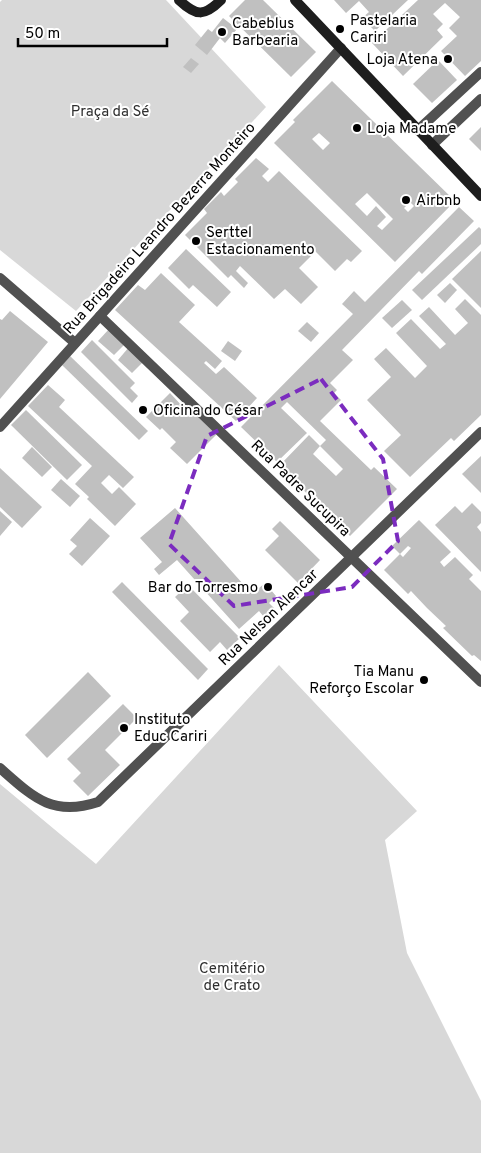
<svg xmlns="http://www.w3.org/2000/svg" width="481" height="1153" viewBox="0 0 481 1153" font-family="Overpass,sans-serif">
<style>
.green{fill:#d8d8d8}
.building{fill:#c0c0c0;fill-rule:evenodd}
.lines{fill:none;stroke-linecap:round;stroke-linejoin:round}
.minor{stroke:#515151;stroke-width:10}
.secondary{stroke:#1e1e1e;stroke-width:10}
.marked{fill:none;stroke:#7b2cbf;stroke-width:4;stroke-dasharray:10 6;stroke-linejoin:round}
.poi-dot{fill:#000;stroke:#fff;stroke-width:2}
.labels{text-anchor:middle;stroke-width:4;stroke-linejoin:round;paint-order:stroke}
.poi-label{font-size:15px;fill:#000;stroke:#fff;text-anchor:start}
.park-label{font-size:15px;fill:#2f2f2f;stroke:#fff}
.street-label{font-size:15px;fill:#000;stroke:#fff}
</style>
<rect width="100%" height="100%" fill="#fff"/>
<g class="green">
<path d="M2,0H166L266,107L76,311L0,250V2Z"/>
<path d="M279,665L417,811L385,840L407,953L481,1101V1153H0V784L96,864Z"/>
</g>
<g class="building">
<path d="M245,0H263L316,52L291,77L229,16Z"/>
<path d="M334,0H408L375,31L362,18L369,12L359,1L346,13Z"/>
<path d="M418,0H481V61L465,76L441,51L457,36L449,28L460,17L445,3L433,14L443,24L437,30L443,37L403,76L372,43Z"/>
<path d="M223,18L237,29L225,43L220,38L207,55L195,45L208,29L212,32Z"/>
<path d="M191,58L199,64L191,73L183,67Z"/>
<path d="M438,60L457,80L432,103L413,84Z"/>
<path d="M332,81L455,201L395,262L274,143L295,122L293,120ZM319,133L330,143L323,150L312,139ZM367,193L393,219L382,230L377,226L386,217L376,206L367,216L355,204ZM410,202L414,206L408,212L404,208Z"/>
<path d="M481,127V151L469,139Z"/>
<path d="M256,158L269,169L262,176L268,182L279,171L362,251L351,262L347,259L335,271L312,248L308,253L311,256L299,268L318,287L301,304L285,289L274,299L240,266L236,271L248,283L244,288L231,275L228,278L185,235L207,213L204,209L221,192L224,196L238,182L235,179Z"/>
<path d="M459,207L474,221L422,274L419,271L342,350L353,360L330,383L337,390L334,393L341,400L320,421L371,470L374,467L397,489L350,536L279,466L309,435L320,446L313,454L336,476L343,469L320,446L326,440L287,402L281,408L307,433L277,462L241,427L353,314L342,304L354,291L365,302Z"/>
<path d="M479,227L481,229V244L422,300L412,290Z"/>
<path d="M186,249L231,292L217,307L193,285L189,289L168,268Z"/>
<path d="M481,251V308L452,279Z"/>
<path d="M161,273L195,305L179,322L222,361L215,369L206,361L204,363L216,374L224,367L257,398L236,421L115,310L138,285L145,290Z"/>
<path d="M450,283L457,290L445,303L437,295Z"/>
<path d="M465,299L481,315V415L454,441L451,438L410,477L384,451L401,435L367,400L391,377L374,359L386,348L415,378L427,366L396,333L411,319L440,349L446,344L419,316L429,307L455,335L468,323L455,309Z"/>
<path d="M402,300L412,310L392,328L382,318Z"/>
<path d="M10,311L48,342L0,399V319L2,320Z"/>
<path d="M307,322L319,333L311,342L298,331Z"/>
<path d="M110,328L126,343L114,355L98,341Z"/>
<path d="M92,340L135,383L130,388L138,396L132,403L81,352Z"/>
<path d="M228,341L242,351L235,361L221,351Z"/>
<path d="M129,347L144,361L132,373L118,360Z"/>
<path d="M70,356L148,431L139,440L62,365Z"/>
<path d="M48,385L65,400L59,407L134,477L123,488L109,475L101,483L112,494L119,487L136,504L115,526L87,499L89,497L75,484L92,466L28,406Z"/>
<path d="M170,393L183,407L188,402L217,434L187,464L170,448L176,442L162,428L160,430L146,417Z"/>
<path d="M26,410L82,465L67,480L11,425Z"/>
<path d="M32,447L52,467L42,477L22,458Z"/>
<path d="M481,456V493L462,474Z"/>
<path d="M0,468L42,507L22,528L0,507Z"/>
<path d="M61,479L80,496L70,507L51,490Z"/>
<path d="M472,503L481,512V523L477,527L481,532V572L435,525L455,506L462,513Z"/>
<path d="M175,508L252,594L265,583L276,596L269,603L274,608L264,617L259,611L239,629L177,560L159,575L154,569L162,562L140,538Z"/>
<path d="M0,511L12,522L0,536Z"/>
<path d="M90,518L110,536L82,566L69,554L77,546L70,540Z"/>
<path d="M419,520L451,552L440,562L444,567L455,557L473,575L469,579L481,591V661L474,655L472,656L443,628L446,626L427,608L411,591L408,594L384,570L400,554L403,557L411,548L408,546L400,554L392,546Z"/>
<path d="M280,521L320,560L298,583L265,550L279,536L272,529Z"/>
<path d="M122,582L208,669L198,680L112,592Z"/>
<path d="M188,585L240,638L227,650L220,642L210,652L180,621L189,612L175,597Z"/>
<path d="M88,672L111,696L47,758L25,735Z"/>
<path d="M123,704L137,718L105,750L120,765L88,796L73,781L81,773L67,759Z"/>
</g>
<g class="lines">
<g class="minor">
<path d="M418,130L481,72"/>
<path d="M432,145L481,99"/>
<path d="M0,278L75,343"/>
<path d="M100,316L481,682"/>
<path d="M0,427L341,48"/>
<path d="M0,768C33,797 52,817 98,802L481,432"/>
</g>
<g class="secondary">
<path d="M179,0C196,16 204,17 221,0"/>
<path d="M295,0L481,196"/>
</g>
</g>
<path class="marked" d="M321,379L383,459L398,541L352,587L234,606L169,544L207,436Z"/>
<g class="poi-dot">
<circle cx="340" cy="29" r="5"/>
<circle cx="222" cy="32" r="5"/>
<circle cx="448" cy="59" r="5"/>
<circle cx="357" cy="128" r="5"/>
<circle cx="406" cy="200" r="5"/>
<circle cx="196" cy="241" r="5"/>
<circle cx="143" cy="410" r="5"/>
<circle cx="268" cy="587" r="5"/>
<circle cx="424" cy="680" r="5"/>
<circle cx="124" cy="728" r="5"/>
</g>
<g class="labels">
<g class="poi-label">
<text x="350" y="25">Pastelaria<tspan x="350" dy="17">Cariri</tspan></text>
<text x="232" y="28">Cabeblus<tspan x="232" dy="17">Barbearia</tspan></text>
<text x="438" y="64" text-anchor="end">Loja Atena</text>
<text x="367" y="133">Loja Madame</text>
<text x="416" y="205">Airbnb</text>
<text x="206" y="237">Serttel<tspan x="206" dy="17">Estacionamento</tspan></text>
<text x="153" y="415">Oficina do César</text>
<text x="258" y="592" text-anchor="end">Bar do Torresmo</text>
<text x="414" y="676" text-anchor="end">Tia Manu<tspan x="414" dy="17">Reforço Escolar</tspan></text>
<text x="134" y="724">Instituto<tspan x="134" dy="17">Educ Cariri</tspan></text>
</g>
<g class="park-label">
<text x="110" y="116">Praça da Sé</text>
<text x="232" y="973">Cemitério<tspan x="232" dy="17">de Crato</tspan></text>
</g>
<g class="street-label">
<text transform="translate(159 228) rotate(-48)" y="5">Rua Brigadeiro Leandro Bezerra Monteiro</text>
<text transform="translate(301 488) rotate(44)" y="5">Rua Padre Sucupira</text>
<text transform="translate(268 617) rotate(-44)" y="5">Rua Nelson Alencar</text>
</g>
</g>
<path d="M18 38v8h149v-8" fill="none" stroke="#000000" stroke-width="2.5"/>
<text x="25" y="38" font-size="15" fill="#000000" stroke="#ffffff" stroke-width="4" paint-order="stroke">50 m</text>
</svg>
